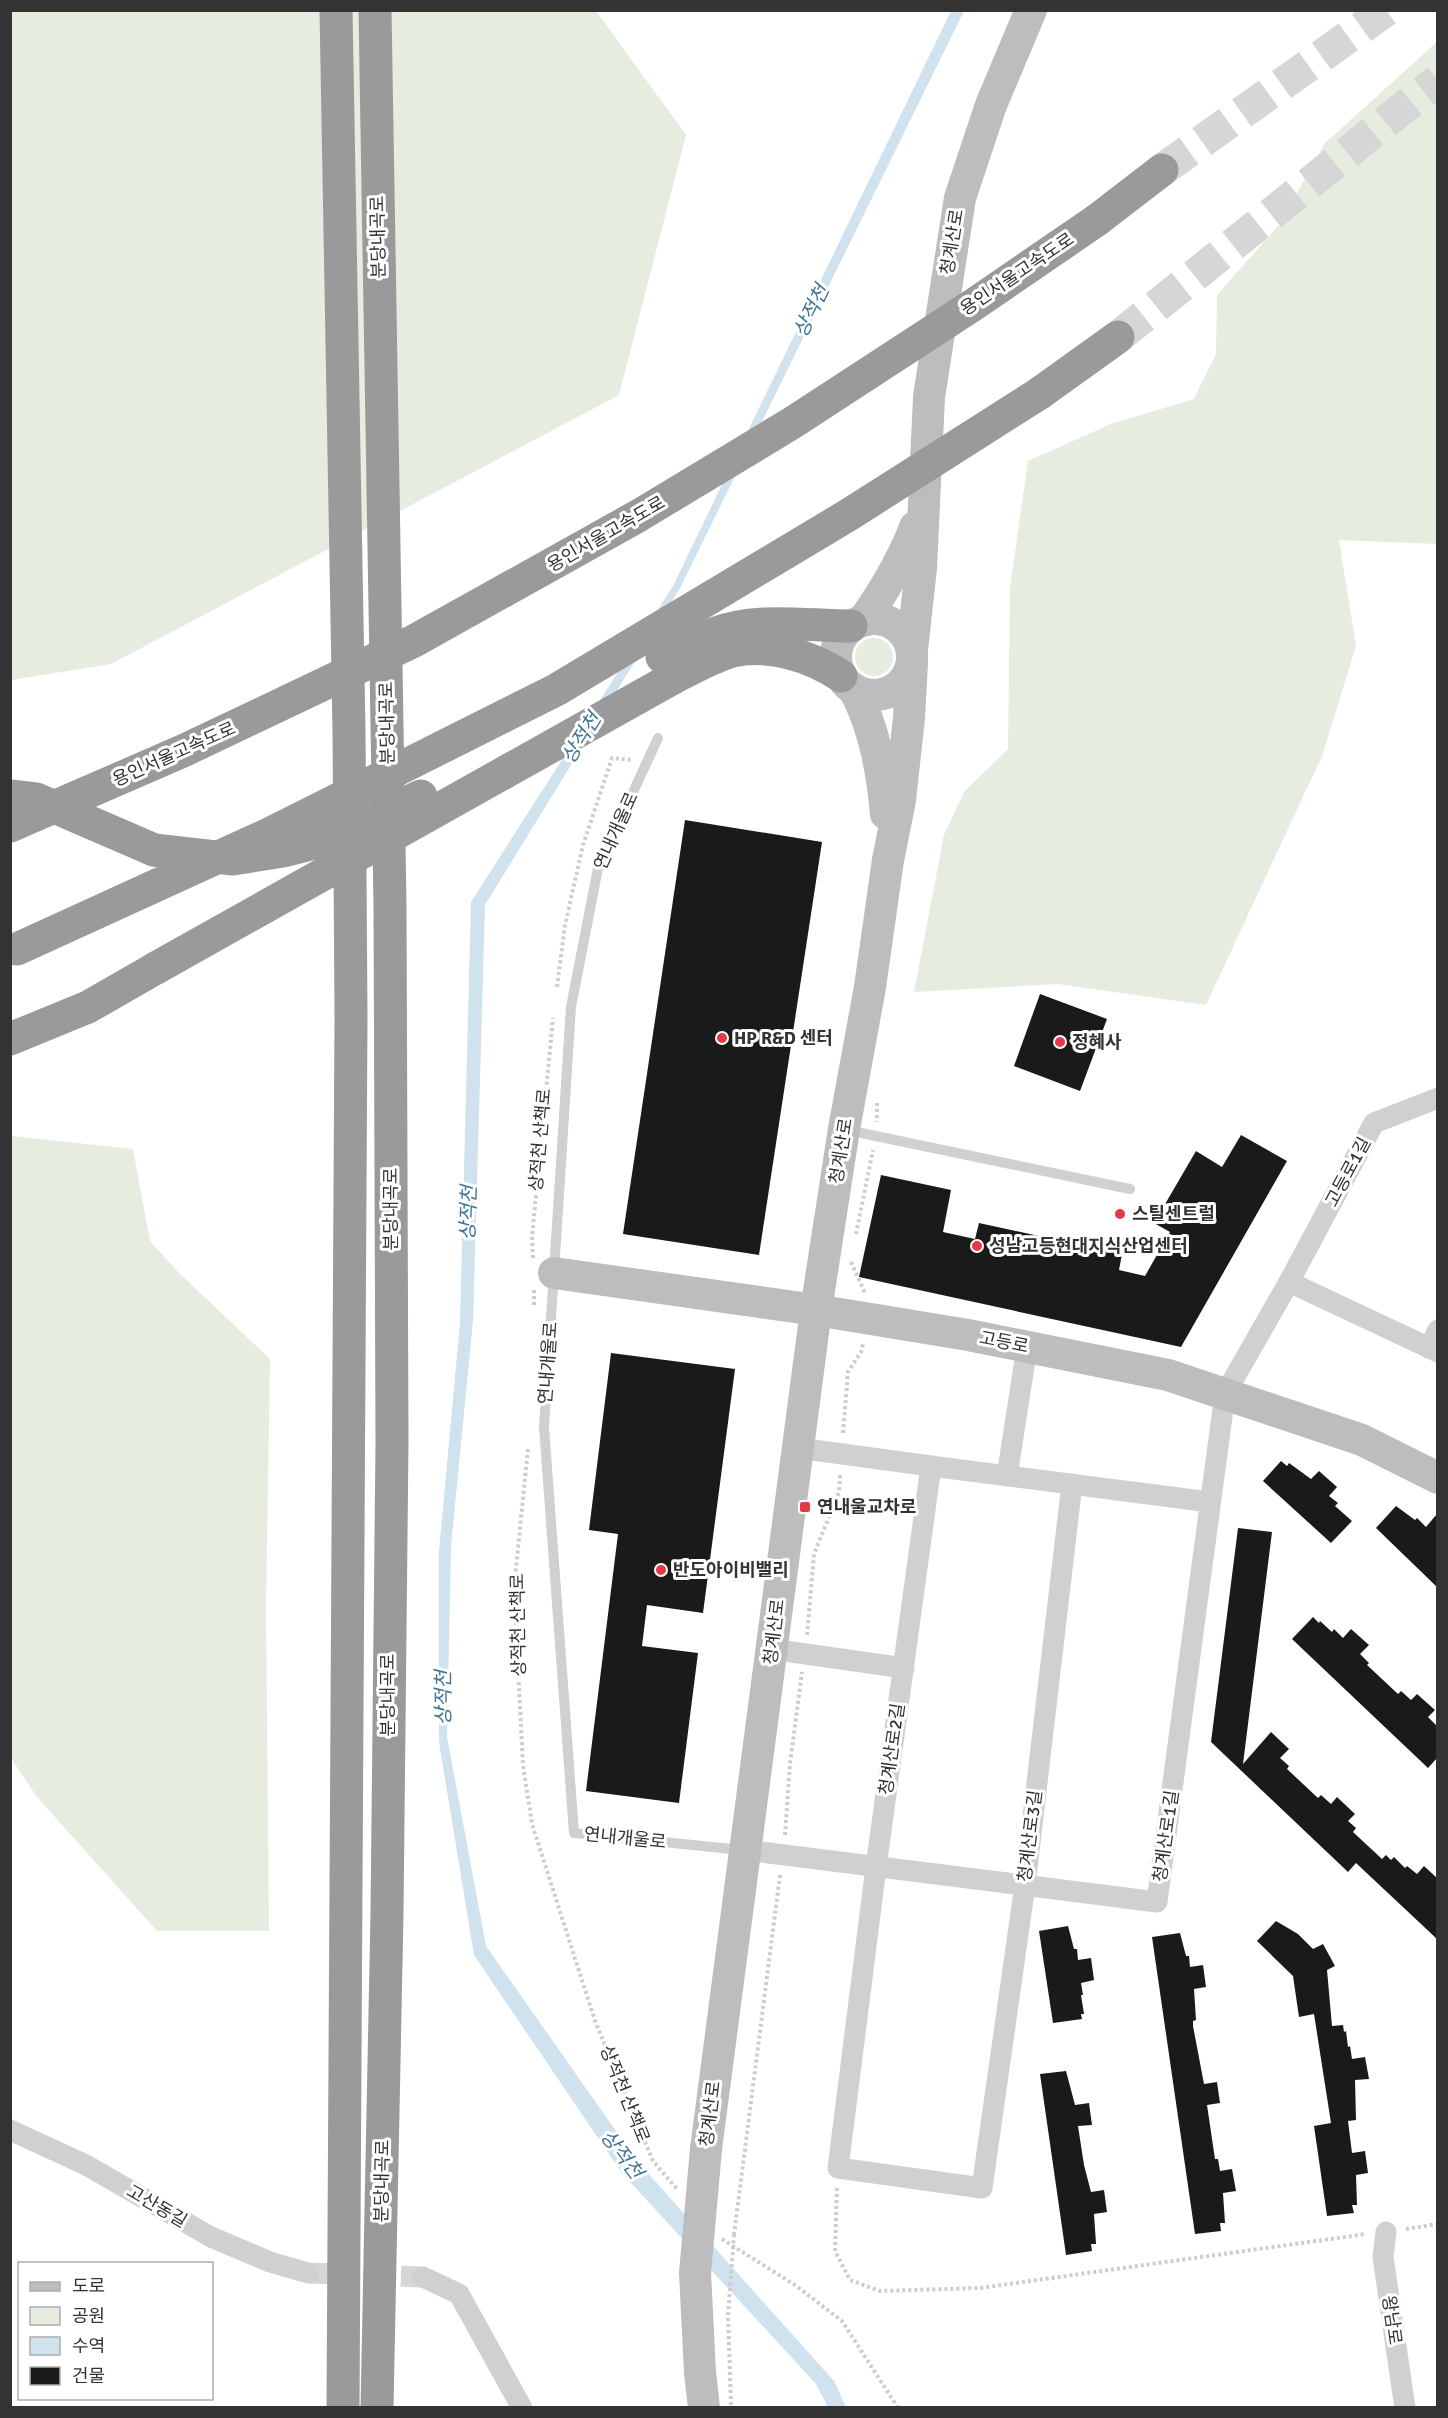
<svg xmlns="http://www.w3.org/2000/svg" width="1448" height="2418" viewBox="0 0 1448 2418" font-family="Signika,'Noto Sans KR',sans-serif">
<style>
.green{fill:#e6ecdf}
.water{fill:#cfe2ee}
.building{fill:#1a1a1a}
.lines{fill:none;stroke-linecap:round;stroke-linejoin:round}
.street-tunnel{stroke:#d6d6d6;stroke-width:21;stroke-dasharray:21 10;stroke-linecap:butt}
.highway-tunnel{stroke:#d6d6d6;stroke-width:33;stroke-dasharray:33 16;stroke-linecap:butt}
.path{stroke:#cdcdcd;stroke-width:4;stroke-dasharray:3 3;stroke-linecap:butt}
.lane{stroke:#d0d0d0;stroke-width:10}
.street{stroke:#d0d0d0;stroke-width:21}
.secondary{stroke:#bdbdbd;stroke-width:32}
.highway{stroke:#9a9a9a;stroke-width:33}
.path-bridge{stroke:#cdcdcd;stroke-width:4;stroke-dasharray:3 3;stroke-linecap:butt}
.secondary-bridge{stroke:#bdbdbd;stroke-width:32}
.highway-bridge{stroke:#9a9a9a;stroke-width:33}
.poi-dot{fill:#e63946;stroke:#fff;stroke-width:2}
.labels{text-anchor:middle;stroke-width:6;stroke-linejoin:round;paint-order:stroke}
.street-label{font-size:18px;fill:#333;stroke:#fff}
.poi-label{font-size:18px;font-weight:bold;fill:#333;stroke:#fff;text-anchor:start}
.water-label{font-size:20px;font-style:italic;fill:#3f7597;stroke:#fff}
</style>
<rect width="100%" height="100%" fill="#fff"/>
<g class="green">
<path d="M11,11H596L686,135L619,395L111,664L11,680Z"/>
<path d="M1437,42V544L1339,540L1356,646L1322,756L1206,1005L1058,984L914,992L944,835L964,792L1008,749L1010,588L1028,461L1111,424L1194,399L1216,354L1217,295L1279,225L1325,143Z"/>
<circle cx="874" cy="657" r="19"/>
<path d="M11,1136L133,1149L150,1241L178,1272L270,1359L266,1608L269,1931H157L37,1797L11,1758Z"/>
</g>
<path class="water" d="M951,11H964L680,588L485,905L473,1321L451,1546L447,1737L486,1946L637,2161L834,2381L846,2407H828L816,2384L621,2172L474,1955L439,1742V1551L460,1323L471,902L673,586Z"/>
<g class="building">
<path d="M685,820L822,842L759,1255L623,1234Z"/>
<path d="M1040,994L1107,1019L1080,1091L1014,1066Z"/>
<path d="M1241,1135L1287,1161L1181,1347L859,1277L881,1175L951,1190L943,1232L975,1239L979,1223L1122,1254L1119,1270L1145,1276L1170,1232L1154,1223L1196,1151L1222,1167Z"/>
<path d="M611,1353L735,1369L703,1613L647,1605L642,1646L698,1653L679,1803L586,1791L618,1534L589,1530Z"/>
<path d="M1281,1461L1287,1466L1289,1463L1311,1479L1319,1471L1337,1487L1329,1496L1338,1503L1335,1506L1352,1521L1331,1543L1263,1481Z"/>
<path d="M1396,1506L1415,1520L1417,1518L1426,1527L1437,1514V1587L1376,1528Z"/>
<path d="M1238,1528L1272,1532L1243,1764L1271,1732L1289,1749L1280,1758L1289,1766L1287,1769L1318,1798L1321,1795L1331,1804L1337,1797L1355,1814L1348,1821L1356,1828L1353,1832L1382,1859L1386,1855L1391,1860L1394,1857L1405,1868L1407,1866L1417,1874L1424,1866L1437,1878V1939L1356,1863L1348,1872L1211,1742Z"/>
<path d="M1313,1617L1319,1623L1320,1621L1332,1632L1334,1629L1343,1638L1351,1629L1369,1645L1360,1654L1369,1663L1367,1665L1398,1694L1401,1691L1411,1700L1417,1694L1435,1710L1428,1717L1437,1726V1758L1428,1768L1292,1639Z"/>
<path d="M1276,1921L1298,1934L1313,1949L1323,1944L1335,1966L1327,1970L1332,2026L1343,2025L1344,2032L1346,2031L1348,2047L1350,2046L1352,2059L1365,2057L1369,2079L1355,2080L1356,2120L1348,2121L1352,2153L1365,2151L1368,2173L1356,2175L1357,2205H1352L1354,2213L1327,2216L1314,2126L1331,2123L1314,2014L1299,2017L1293,1976L1257,1941Z"/>
<path d="M1068,1926L1074,1949H1077L1078,1960L1091,1958L1094,1980L1081,1983L1083,1995H1081L1084,2014H1081L1082,2019L1053,2023L1039,1931Z"/>
<path d="M1180,1933L1186,1956H1189L1190,1967L1203,1965L1206,1987L1194,1989L1196,2020L1193,2021V2026L1204,2084L1217,2082L1220,2103L1207,2105L1215,2159H1218L1220,2171L1232,2169L1236,2191L1223,2193L1225,2223H1220L1221,2231L1195,2234L1152,1937Z"/>
<path d="M1066,2071L1075,2105L1089,2103L1092,2125L1078,2126L1084,2165L1091,2192L1104,2190L1107,2212L1094,2214L1096,2244H1091L1092,2251L1066,2255L1040,2074Z"/>
</g>
<g class="lines">
<path class="street-tunnel" d="M308,2273L423,2277"/>
<g class="highway-tunnel">
<path d="M1162,170L1386,10"/>
<path d="M1118,337L1438,80"/>
</g>
<g class="path">
<path d="M557,987L565,925L583,845L612,758L632,760"/>
<path d="M877,1103V1122"/>
<path d="M856,1234L873,1150"/>
<path d="M533,1258L532,1237L553,1018"/>
<path d="M851,1262L865,1293"/>
<path d="M534,1290V1306"/>
<path d="M843,1433L848,1372L861,1352L863,1344"/>
<path d="M528,1449L514,1588L523,1766L532,1824L595,2021L653,2161L677,2189"/>
<path d="M807,1635L814,1554L839,1492L840,1474"/>
<path d="M785,1835L790,1764L802,1672"/>
<path d="M837,2188L835,2251L850,2280L880,2291L980,2288L1366,2234"/>
<path d="M1406,2229L1438,2224"/>
<path d="M734,2235L780,1875"/>
<path d="M722,2239L795,2285L842,2321L898,2408"/>
</g>
<g class="lane">
<path d="M658,738L598,868L571,1007L544,1427L574,1833L742,1850"/>
<path d="M847,1130L1130,1189"/>
</g>
<g class="street">
<path d="M1289,1282L1438,1352"/>
<path d="M1429,1348L1438,1330"/>
<path d="M798,1448L931,1466"/>
<path d="M1007,1476L1027,1347"/>
<path d="M1072,1484L1025,1885L982,2188L838,2168L876,1867L931,1466L1210,1502"/>
<path d="M771,1649L904,1668"/>
<path d="M745,1850L1157,1902L1225,1394L1289,1282L1374,1123L1438,1098"/>
<path d="M10,2130L86,2165L211,2237L270,2262L308,2273"/>
<path d="M1386,2232L1383,2257L1405,2408"/>
<path d="M423,2277L459,2294L522,2408"/>
</g>
<g class="secondary">
<circle cx="874" cy="657" r="38"/>
<path d="M863,621C884,591 902,562 915,527"/>
<path d="M912,650L921,568L929,397L960,198L991,105L1031,10"/>
<path d="M855,691C875,730 882,771 886,814"/>
<path d="M554,1273L816,1310L968,1335L1168,1375L1362,1440L1438,1478"/>
<path d="M706,2149L816,1310L844,1129L870,987L888,860L900,800L909,718L912,663"/>
<path d="M700,2372L704,2408"/>
</g>
<g class="highway">
<path d="M336,10L349,731L351,1016L343,2408"/>
<path d="M375,10L390,905L392,1443L387,1914L377,2408"/>
<path d="M1097,220L1162,170"/>
<path d="M1040,393L1118,337"/>
<path d="M662,657C679,650 695,640 713,634C757,617 805,626 851,626"/>
<path d="M673,678C692,669 713,656 733,651C769,643 811,656 841,676"/>
<path d="M10,796L36,799L154,850"/>
<path d="M10,1039L88,1007L156,968"/>
</g>
<path class="path-bridge" d="M731,2405L728,2316L734,2235"/>
<path class="secondary-bridge" d="M700,2372L695,2273L706,2149"/>
<g class="highway-bridge">
<path d="M10,826L185,750L414,641L638,516L792,423L973,305L1097,220"/>
<path d="M154,850L233,859L283,851L330,839L421,796"/>
<path d="M17,949L269,834L556,690L850,514L1040,393"/>
<path d="M156,968L673,678"/>
</g>
</g>
<g class="poi-dot">
<circle cx="722" cy="1038" r="6"/>
<circle cx="1060" cy="1042" r="6"/>
<circle cx="1120" cy="1214" r="6"/>
<circle cx="977" cy="1246" r="6"/>
<rect x="799" y="1501" width="12" height="12" rx="3"/>
<circle cx="661" cy="1570" r="6"/>
</g>
<g class="labels">
<g class="street-label">
<text transform="translate(378 237) rotate(-91)" y="6">분당내곡로</text>
<text transform="translate(952 242) rotate(-81)" y="6">청계산로</text>
<text transform="translate(1017 274) rotate(-34)" y="6">용인서울고속도로</text>
<text transform="translate(606 534) rotate(-30)" y="6">용인서울고속도로</text>
<text transform="translate(387 723) rotate(-91)" y="6">분당내곡로</text>
<text transform="translate(174 754) rotate(-24)" y="6">용인서울고속도로</text>
<text transform="translate(616 831) rotate(-66)" y="6">연내개울로</text>
<text transform="translate(540 1140) rotate(-85)" y="6">상적천 산책로</text>
<text transform="translate(841 1151) rotate(-81)" y="6">청계산로</text>
<text transform="translate(1348 1172) rotate(-62)" y="6">고등로1길</text>
<text transform="translate(391 1209) rotate(-90)" y="6">분당내곡로</text>
<text transform="translate(1004 1342) rotate(11)" y="6">고등로</text>
<text transform="translate(548 1363) rotate(-86)" y="6">연내개울로</text>
<text transform="translate(518 1625) rotate(-91)" y="6">상적천 산책로</text>
<text transform="translate(774 1632) rotate(-83)" y="6">청계산로</text>
<text transform="translate(388 1695) rotate(-90)" y="6">분당내곡로</text>
<text transform="translate(892 1749) rotate(-82)" y="6">청계산로2길</text>
<text transform="translate(1030 1836) rotate(-83)" y="6">청계산로3길</text>
<text transform="translate(1166 1836) rotate(-82)" y="6">청계산로1길</text>
<text transform="translate(625 1838) rotate(6)" y="6">연내개울로</text>
<text transform="translate(625 2094) rotate(68)" y="6">상적천 산책로</text>
<text transform="translate(710 2114) rotate(-83)" y="6">청계산로</text>
<text transform="translate(382 2181) rotate(-89)" y="6">분당내곡로</text>
<text transform="translate(157 2206) rotate(30)" y="6">고산동길</text>
<text transform="translate(1392 2320) rotate(82)" y="6">왕남로</text>
</g>
<g class="poi-label">
<text x="734" y="1044">HP R&amp;D 센터</text>
<text x="1072" y="1048">정혜사</text>
<text x="1132" y="1220">스틸센트럴</text>
<text x="989" y="1252">성남고등현대지식산업센터</text>
<text x="817" y="1513">연내울교차로</text>
<text x="673" y="1576">반도아이비밸리</text>
</g>
<g class="water-label">
<text transform="translate(811 311) rotate(-64)" y="7">상적천</text>
<text transform="translate(581 738) rotate(-58)" y="7">상적천</text>
<text transform="translate(468 1213) rotate(-88)" y="7">상적천</text>
<text transform="translate(443 1698) rotate(-90)" y="7">상적천</text>
<text transform="translate(622 2154) rotate(53)" y="7">상적천</text>
</g>
</g>
<rect width="1448" height="2418" fill="none" stroke="#333333" stroke-width="24"/>
<rect x="18" y="2262" width="195" height="138" fill="#ffffff" stroke="#adadad" stroke-width="1.5"/>
<rect x="30" y="2282" width="30" height="9" fill="#bdbdbd" stroke="#adadad" stroke-width="1.5"/>
<text x="72" y="2292" font-size="18" fill="#333333">도로</text>
<rect x="30" y="2307" width="30" height="18" fill="#e6ecdf" stroke="#adadad" stroke-width="1.5"/>
<text x="72" y="2322" font-size="18" fill="#333333">공원</text>
<rect x="30" y="2337" width="30" height="18" fill="#cfe2ee" stroke="#adadad" stroke-width="1.5"/>
<text x="72" y="2352" font-size="18" fill="#333333">수역</text>
<rect x="30" y="2367" width="30" height="18" fill="#1a1a1a" stroke="#adadad" stroke-width="1.5"/>
<text x="72" y="2382" font-size="18" fill="#333333">건물</text>
</svg>
